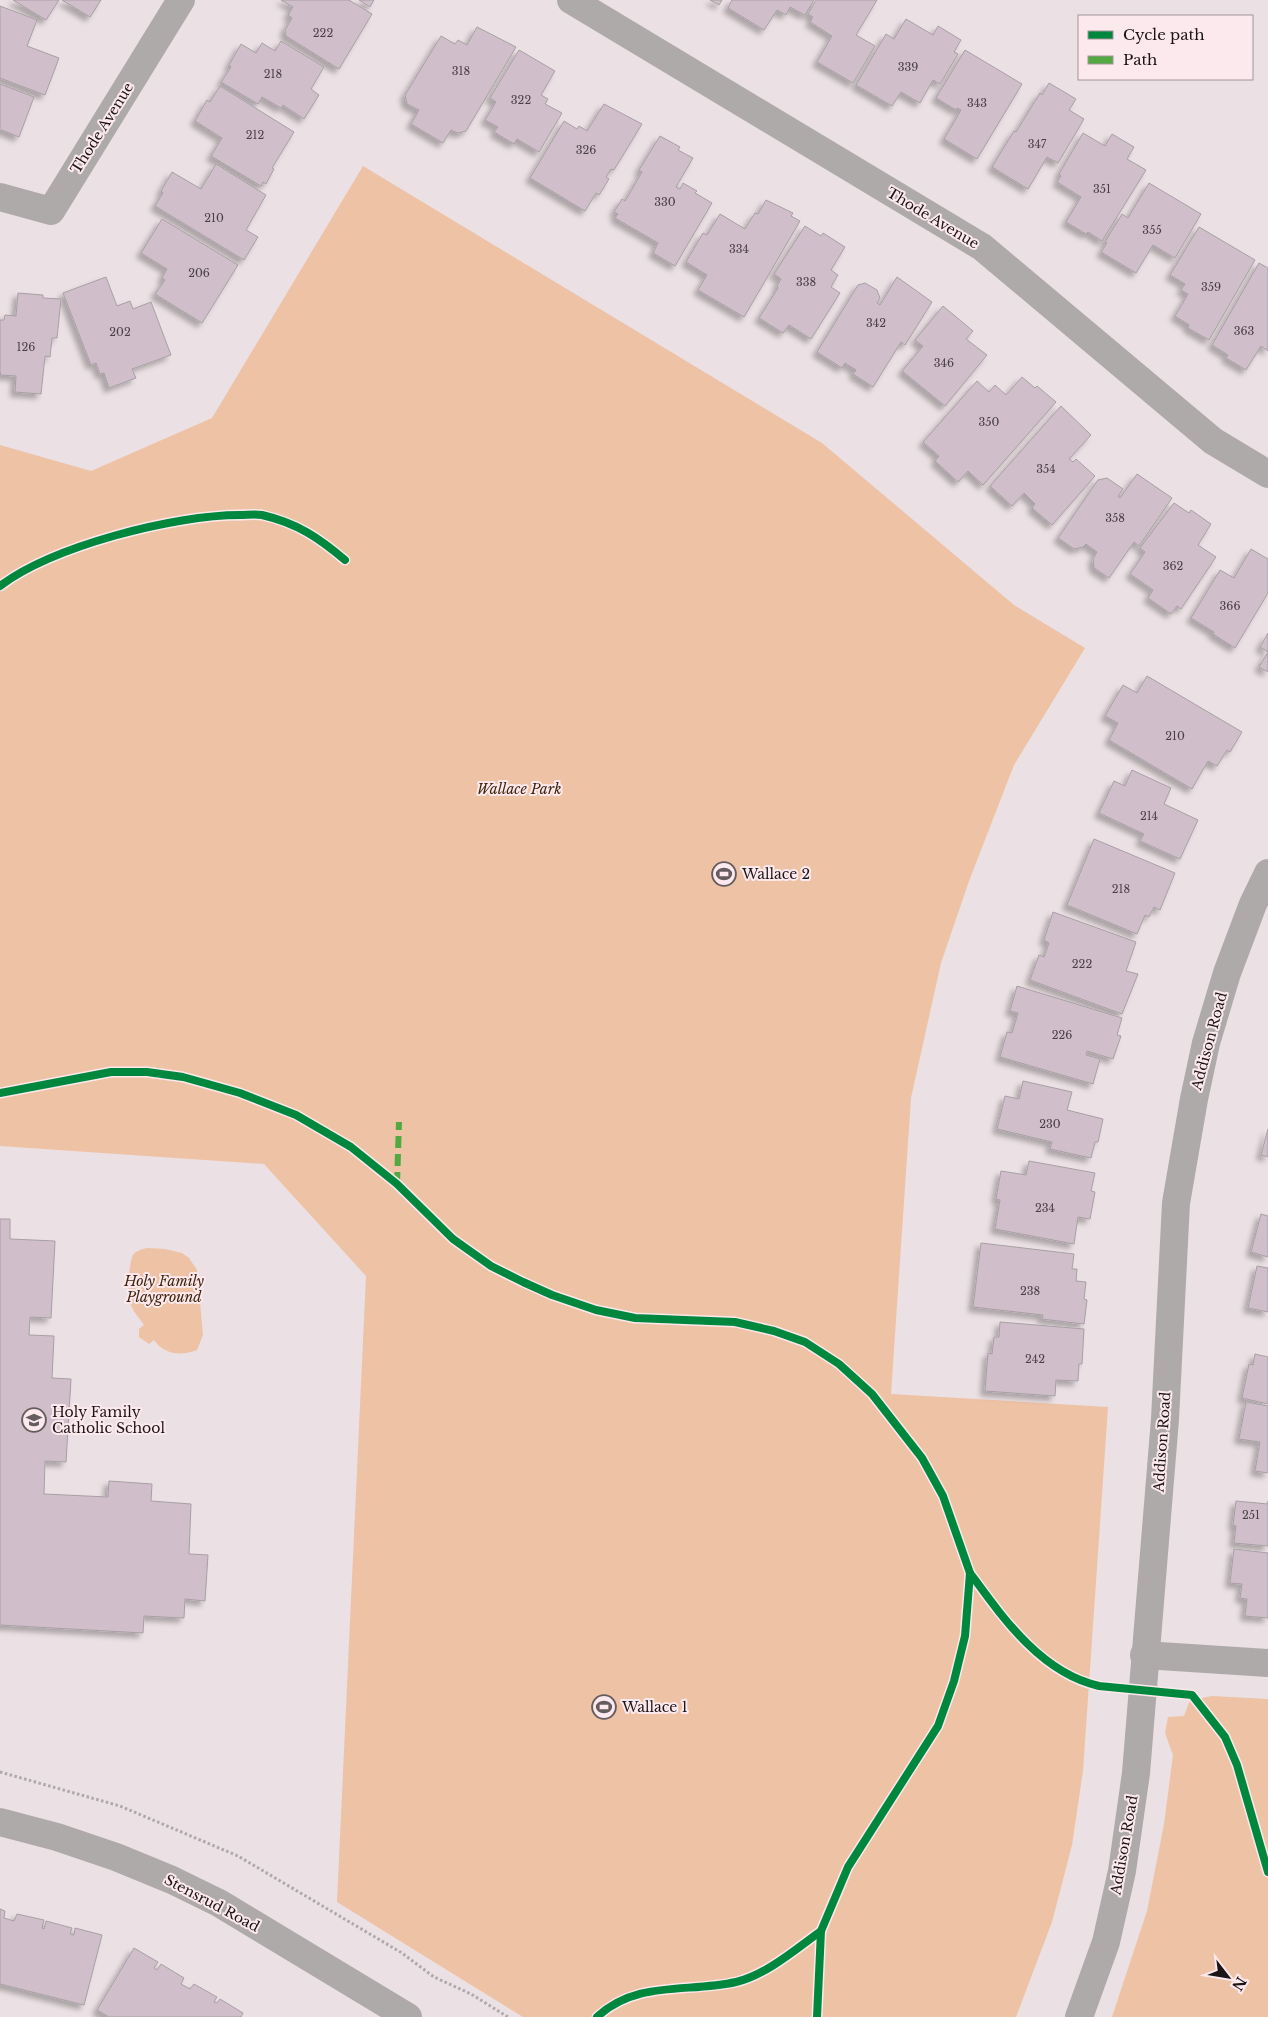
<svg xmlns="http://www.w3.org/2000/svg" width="1268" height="2017" viewBox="0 0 1268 2017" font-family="'Libre Baskerville',serif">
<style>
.green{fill:#eec2a5}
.building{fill:#d1becb;stroke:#a7a0a3;filter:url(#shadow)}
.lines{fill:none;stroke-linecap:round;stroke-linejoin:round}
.path{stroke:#aea8a8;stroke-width:3;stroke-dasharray:2.5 2.5;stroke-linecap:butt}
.minor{stroke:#afaaaa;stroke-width:28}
.quiet{stroke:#52a942;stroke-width:6;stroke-dasharray:12 6;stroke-linecap:butt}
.cycleway-casing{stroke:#fce9ee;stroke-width:11}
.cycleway{stroke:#00873e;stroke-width:8}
.labels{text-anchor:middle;stroke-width:4;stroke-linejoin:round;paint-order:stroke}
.number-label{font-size:11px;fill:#483f43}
.street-label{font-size:14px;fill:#1b1516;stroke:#fce9ee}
.park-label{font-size:14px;font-style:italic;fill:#40240c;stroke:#fce9ee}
.poi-label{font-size:14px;fill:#1b1516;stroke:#fce9ee;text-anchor:start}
</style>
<defs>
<filter id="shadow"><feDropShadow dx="-4.5" dy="4.5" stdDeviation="2.5" flood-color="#0004"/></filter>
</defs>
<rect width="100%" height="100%" fill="#ebe0e3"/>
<g class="green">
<path d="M363,166L822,443L1014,605L1085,648L1014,765L969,881L941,963L911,1098L891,1394L1108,1407L1083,1771L1072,1845L1052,1922L1016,2017H523L337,1902L366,1276L264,1164L0,1146V445L91,471L212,418Z"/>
<path d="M147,1248L165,1249L182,1253L189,1258L197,1270L203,1335L197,1350C181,1356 165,1355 154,1340L149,1344L139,1337V1329L144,1325C139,1318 132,1310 130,1302C127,1294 129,1263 133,1255C136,1251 142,1249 147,1248Z"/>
<path d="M1192,1695L1202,1698L1212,1696L1268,1699V2017H1112L1147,1911L1164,1824L1173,1755L1165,1733L1168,1717L1184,1716Z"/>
</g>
<g class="building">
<path d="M13,0H59L46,20Z"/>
<path d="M62,0H101L90,17Z"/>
<path d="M281,0H349L372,14L339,69L286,36L285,30L292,18L288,15L293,7Z"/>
<path d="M359,0H374L370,7Z"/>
<path d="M710,0H722L719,5Z"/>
<path d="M732,0H814L805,15L790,7L786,15L777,10L764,30L728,8Z"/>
<path d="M816,0H877L856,35L875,46L853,83L817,62L832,36L810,22L813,17L808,14Z"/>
<path d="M0,6L37,20L27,46L59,58L45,95L0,78Z"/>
<path d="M906,19L933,35L938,26L961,40L954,52L958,54L940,84L933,80L920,103L901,92L892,106L856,85L886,34L894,39Z"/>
<path d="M477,27L516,47L466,131L458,133L451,130L443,143L411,124L419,110L407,104L405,95L441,36L455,44L458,40L467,45Z"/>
<path d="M281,41L324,67L311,89L319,95L304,119L283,105L281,108L262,97L258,104L221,82L231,67L229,65L241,44L256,53L262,43L275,51Z"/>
<path d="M519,50L555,71L541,95L548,99L545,104L562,113L539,152L517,139L514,144L494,132L498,127L485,120L496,102L490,98Z"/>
<path d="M965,50L1022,84L977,159L944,139L961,110L957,108L956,110L936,98Z"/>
<path d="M1049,83L1076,99L1069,110L1084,119L1058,163L1047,157L1028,189L992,167L1014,131L1016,132L1040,93L1042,95Z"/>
<path d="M0,84L34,97L19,137L2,130L0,132Z"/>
<path d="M220,86L294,132L272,168L274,169L266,184L263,182L261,186L211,156L222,138L195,121L207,100L210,102Z"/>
<path d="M604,104L642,124L614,170L611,169L606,177L609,179L599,195L596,193L585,211L530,178L564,121L577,129L579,126L587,131Z"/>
<path d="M1083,133L1105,146L1112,134L1134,147L1127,159L1146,170L1102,241L1088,232L1086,234L1066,222L1081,197L1057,182L1061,176L1059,174Z"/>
<path d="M660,136L680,147L678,150L693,158L676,187L680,189L683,183L697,191L695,193L712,203L675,266L653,253L658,243L615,218L618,214L614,212L622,199L625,201L642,172L639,170Z"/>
<path d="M216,164L266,195L246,230L258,237L244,260L155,206L163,193L161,191L172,172L201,189Z"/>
<path d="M1149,183L1201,214L1175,258L1153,245L1136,273L1101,252L1107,243L1105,242L1122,214L1128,218Z"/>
<path d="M766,200L793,213L791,216L800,221L744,317L698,290L707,275L686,262L703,233L707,235L720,214L745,229L755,213L758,214Z"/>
<path d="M162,219L238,265L202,323L155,294L165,280L162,278L167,269L141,253Z"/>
<path d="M805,226L821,236L823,233L845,247L831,270L838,275L831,287L840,293L811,339L789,325L783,333L759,318L778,288L777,286L781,279L774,274Z"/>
<path d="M1199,227L1255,260L1209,340L1188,328L1189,325L1175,316L1188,294L1181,290L1185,284L1170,275Z"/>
<path d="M1259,263L1268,268V351L1261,346L1246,370L1226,358L1228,355L1212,345Z"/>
<path d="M106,277L117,306L130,301L133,309L151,302L171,355L132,369L136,378L109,388L104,373L100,374L96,363L91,365L63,293Z"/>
<path d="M897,277L932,302L905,345L901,342L873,387L853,374L856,370L845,363L842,368L817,352L858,285L865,283L877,290L880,298L877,303L880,305Z"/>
<path d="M18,293L43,295V298L61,299L57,338H52L50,357L45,356L41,394L15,392L16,376L1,375L0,372V320H4L5,315L16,316Z"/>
<path d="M943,306L973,331L966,339L987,355L945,406L902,371L923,346L915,340Z"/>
<path d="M1022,377L1035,388L1037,386L1056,402L983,485L968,471L958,482L935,461L939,456L923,442L977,381L989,392L995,385L1006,395Z"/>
<path d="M1061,406L1091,435L1069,459L1073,462L1076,459L1095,476L1052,525L1032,508L1035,504L1024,493L1012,506L990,486Z"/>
<path d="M1137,474L1172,498L1139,546L1134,542L1109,578L1094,568L1093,559L1097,552L1086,544L1083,547L1074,549L1058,538L1098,480L1107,478L1123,489L1118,496L1120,498Z"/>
<path d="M1174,503L1189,513L1191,510L1211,524L1198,545L1216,557L1181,609L1177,606L1171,614L1148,598L1153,590L1130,574L1145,552L1140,548Z"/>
<path d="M1251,549L1268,559V593L1235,648L1213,634L1214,632L1191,618L1220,570L1234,578Z"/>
<path d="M1268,633V652L1260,647Z"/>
<path d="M1268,652V672L1259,667Z"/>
<path d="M1147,676L1242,732L1230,752L1227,750L1217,766L1208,761L1192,789L1109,740L1118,723L1105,716L1123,685L1137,693Z"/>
<path d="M1132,770L1171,788L1164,804L1198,820L1180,859L1140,841L1144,834L1099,813L1114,781L1125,786Z"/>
<path d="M1094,839L1175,873L1160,910L1154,907L1149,917L1145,915L1137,934L1067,905Z"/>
<path d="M1053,912L1136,942L1126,971L1138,974L1122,1014L1030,980L1039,955L1044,957L1049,943L1044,940Z"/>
<path d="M1017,986L1122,1018L1117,1035L1121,1036L1113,1059L1087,1051L1086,1055L1100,1059L1093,1084L1000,1057L1007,1032L1012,1033L1018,1013L1010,1011Z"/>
<path d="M1023,1081L1072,1092L1067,1110L1103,1119L1098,1142H1095L1091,1158L1050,1149L1052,1142L997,1129L1005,1096L1019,1099Z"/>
<path d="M1268,1129V1157L1261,1155Z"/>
<path d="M1029,1161L1095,1173L1091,1191L1095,1192L1090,1219L1078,1217L1074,1244L995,1229L1000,1200L996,1199L1001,1171L1026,1175Z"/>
<path d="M1261,1214L1268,1216V1257L1251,1252Z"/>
<path d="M0,1219H10V1239L55,1241L51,1318L30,1317L29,1335L54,1336L52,1378L71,1379L66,1462L45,1461L44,1494L108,1497L109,1481L152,1484L151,1501L191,1504L189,1554L208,1555L205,1601L185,1599L184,1618L144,1616L143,1633L0,1625Z"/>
<path d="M981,1243L1074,1254L1072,1269H1077L1076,1281L1086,1282L1084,1299L1087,1300L1084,1324L1042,1319L1043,1315L973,1307Z"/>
<path d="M1257,1266L1268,1268V1312L1248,1308Z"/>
<path d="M1000,1322L1084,1329L1082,1364H1079L1078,1381L1056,1380L1055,1396L985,1391L988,1353L992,1354L994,1337H999Z"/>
<path d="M1255,1354L1268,1357V1404L1242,1398L1249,1364L1253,1365Z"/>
<path d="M1246,1402L1268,1406V1473L1255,1471L1260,1442L1239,1439Z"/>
<path d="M1236,1501L1268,1504V1501V1546L1234,1543L1236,1526L1233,1525Z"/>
<path d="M1234,1549L1268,1553V1618L1245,1616L1247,1599L1240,1598L1242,1584L1230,1583Z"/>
<path d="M0,1909L5,1911L4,1918L14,1921L17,1914L44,1920L42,1928L44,1929L46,1921L72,1928L70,1934L74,1935L75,1928L102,1935L84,2005L0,1984Z"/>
<path d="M134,1948L158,1962L154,1968L157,1970L161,1964L184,1978L181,1984L190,1989L194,1984L217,1997L214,2002L217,2003L220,1999L243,2013L241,2017H109L97,2010Z"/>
</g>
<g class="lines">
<path class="path" d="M0,1772L120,1806L238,1856L402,1953L434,1977L471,1994L508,2017"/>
<g class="minor">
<path d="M571,0L982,247L1213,441L1268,474"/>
<path d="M0,197L51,211L181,0"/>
<path d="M1144,1655L1268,1663"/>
<path d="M0,1822L57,1837L116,1857L172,1880L219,1903L408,2017"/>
<path d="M1079,2017L1106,1942L1122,1871L1136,1773L1165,1419L1176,1203L1194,1099L1206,1043L1227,973L1253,904L1268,873"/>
</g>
<path class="quiet" d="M397,1184L399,1122"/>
<g class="cycleway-casing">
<g id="cycleway">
<path d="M0,586C53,546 174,515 240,515C247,515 255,514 262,515C297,523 319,538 345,560"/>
<path d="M0,1093L111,1072H147L183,1077L240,1093L296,1115L351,1147L397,1184L453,1239L491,1266L523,1282L552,1295L596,1310L635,1318L735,1322L774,1331L805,1342L839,1364L872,1394L922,1458L943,1496L970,1573L965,1636L954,1681L938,1726L848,1867L821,1931L817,2017"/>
<path d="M970,1573C1003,1618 1041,1673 1099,1686L1192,1695L1225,1737L1237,1765L1268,1872"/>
<path d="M597,2017C637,1980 687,1993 736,1982C766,1975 796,1949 821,1931"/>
</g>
</g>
<use href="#cycleway" class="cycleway"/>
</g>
<defs>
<g id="stadium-ring" transform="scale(1.25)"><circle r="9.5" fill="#fce9ee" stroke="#645c5e" stroke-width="1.5"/><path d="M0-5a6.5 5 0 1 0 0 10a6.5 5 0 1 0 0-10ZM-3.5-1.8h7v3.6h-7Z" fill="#645c5e"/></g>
<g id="school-ring" transform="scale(1.25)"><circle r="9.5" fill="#fce9ee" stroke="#645c5e" stroke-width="1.5"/><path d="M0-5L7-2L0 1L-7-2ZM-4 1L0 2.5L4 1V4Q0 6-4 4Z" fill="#645c5e"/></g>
</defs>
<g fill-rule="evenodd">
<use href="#stadium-ring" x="724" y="874"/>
<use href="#school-ring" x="34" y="1420"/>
<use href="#stadium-ring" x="604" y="1707"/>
</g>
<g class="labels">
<g class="number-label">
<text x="323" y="37">222</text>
<text x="908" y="71">339</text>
<text x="461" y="75">318</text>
<text x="273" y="78">218</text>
<text x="521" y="104">322</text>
<text x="977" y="107">343</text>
<text x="255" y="139">212</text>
<text x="1037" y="148">347</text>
<text x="586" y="154">326</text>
<text x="1102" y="193">351</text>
<text x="665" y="206">330</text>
<text x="214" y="222">210</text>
<text x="1152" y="234">355</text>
<text x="739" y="253">334</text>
<text x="199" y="277">206</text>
<text x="806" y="286">338</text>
<text x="1211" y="291">359</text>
<text x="876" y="327">342</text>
<text x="1244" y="335">363</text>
<text x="120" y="336">202</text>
<text x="26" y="351">126</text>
<text x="944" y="367">346</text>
<text x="989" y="426">350</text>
<text x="1046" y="473">354</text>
<text x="1115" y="522">358</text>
<text x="1173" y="570">362</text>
<text x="1230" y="610">366</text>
<text x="1175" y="740">210</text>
<text x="1149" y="820">214</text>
<text x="1121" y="893">218</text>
<text x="1082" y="968">222</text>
<text x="1062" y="1039">226</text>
<text x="1050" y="1128">230</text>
<text x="1045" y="1212">234</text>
<text x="1030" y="1295">238</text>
<text x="1035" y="1363">242</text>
<text x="1251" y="1519">251</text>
</g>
<g class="street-label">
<text transform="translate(102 128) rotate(-58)" y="5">Thode Avenue</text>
<text transform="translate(933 218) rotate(31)" y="5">Thode Avenue</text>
<text transform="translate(1209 1041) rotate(-75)" y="5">Addison Road</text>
<text transform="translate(1162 1442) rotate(-86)" y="5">Addison Road</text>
<text transform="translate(1124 1845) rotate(-80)" y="5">Addison Road</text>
<text transform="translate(212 1903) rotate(28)" y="5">Stensrud Road</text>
</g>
<g class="park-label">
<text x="519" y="794">Wallace Park</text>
<text x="164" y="1286">Holy Family<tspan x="164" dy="16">Playground</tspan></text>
</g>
<g class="poi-label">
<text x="742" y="879">Wallace 2</text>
<text x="52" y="1417">Holy Family<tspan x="52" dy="16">Catholic School</tspan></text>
<text x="622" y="1712">Wallace 1</text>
</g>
</g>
<rect x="1078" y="15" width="175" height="65" fill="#fce9ee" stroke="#a29498"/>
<rect x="1088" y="31" width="25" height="8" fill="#00873e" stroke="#a29498"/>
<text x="1123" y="40" font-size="15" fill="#1b1516">Cycle path</text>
<rect x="1088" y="56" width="25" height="8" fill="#52a942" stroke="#a29498"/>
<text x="1123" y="65" font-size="15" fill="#1b1516">Path</text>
<g transform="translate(1228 1977) rotate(121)" stroke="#fce9ee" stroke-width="4" paint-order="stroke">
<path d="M0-4L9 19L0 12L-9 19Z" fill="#1b1516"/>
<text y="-8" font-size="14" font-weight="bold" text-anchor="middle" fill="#1b1516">N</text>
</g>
</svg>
